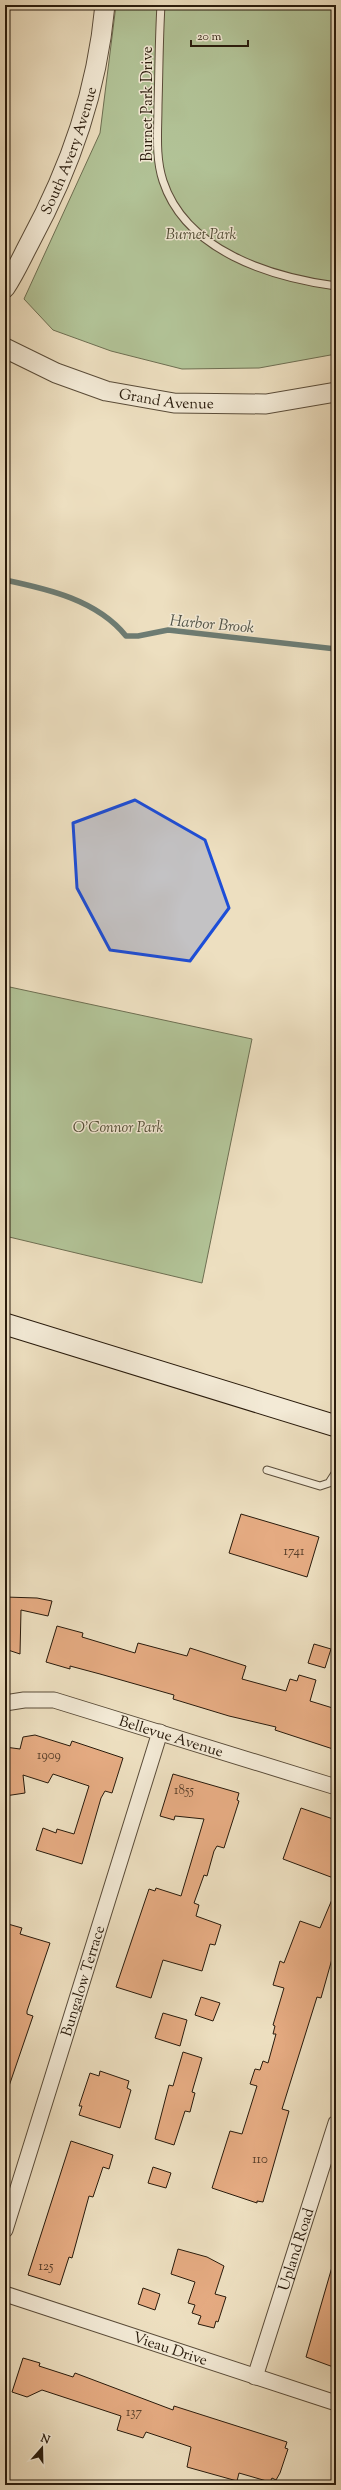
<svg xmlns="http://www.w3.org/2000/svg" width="341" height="2490" viewBox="0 0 341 2490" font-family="'Sorts Mill Goudy',serif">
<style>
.green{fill:#b2c397;stroke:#6e6f52}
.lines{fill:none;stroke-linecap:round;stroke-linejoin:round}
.stream{stroke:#6d7c73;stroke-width:5.5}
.building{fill:#e5ab82;stroke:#291b0c}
.service-casing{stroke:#5a4c39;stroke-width:9}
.minor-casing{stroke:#5a4c39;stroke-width:17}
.tertiary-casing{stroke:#5a4c39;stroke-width:21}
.secondary-casing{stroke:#291b0c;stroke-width:23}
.service{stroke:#f3ead6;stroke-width:7}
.minor{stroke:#f3ead6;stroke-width:15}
.tertiary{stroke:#f3ead6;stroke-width:19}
.secondary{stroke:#f3ead6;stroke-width:21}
.marked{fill:#1d4ed8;fill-opacity:0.2;stroke:#1d4ed8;stroke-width:3;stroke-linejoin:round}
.labels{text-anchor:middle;stroke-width:3;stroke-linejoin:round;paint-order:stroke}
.number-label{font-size:13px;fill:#583f2a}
.street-label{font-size:15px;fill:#291b0c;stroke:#f3ead6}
.park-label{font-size:15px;font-style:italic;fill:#524d36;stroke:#f3ead6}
.water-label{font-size:16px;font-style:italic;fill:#515348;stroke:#f3ead6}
</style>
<rect width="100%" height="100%" fill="#eddfc0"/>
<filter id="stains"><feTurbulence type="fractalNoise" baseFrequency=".005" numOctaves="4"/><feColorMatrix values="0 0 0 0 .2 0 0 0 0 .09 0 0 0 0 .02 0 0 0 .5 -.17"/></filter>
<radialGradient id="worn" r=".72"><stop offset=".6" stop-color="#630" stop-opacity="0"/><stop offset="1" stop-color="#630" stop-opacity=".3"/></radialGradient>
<g class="green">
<path d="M116,5H336V354L259,368L182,369L111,351L53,330L24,299L100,133Z"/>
<path d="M5,986L252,1039L202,1283L5,1236Z"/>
</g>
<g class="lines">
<path class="stream" d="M5,580C48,589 97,600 126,636H138L168,630L336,649"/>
</g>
<g class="building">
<path d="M241,1514L319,1537L307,1577L229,1553Z"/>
<path d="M5,1597L37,1598L52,1601L48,1616L21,1610L20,1654L5,1649Z"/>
<path d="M57,1626L83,1633L82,1637L135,1653L138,1643L187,1656L190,1648L246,1666L242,1679L286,1691L290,1679L297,1681L299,1675L316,1680L310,1701L336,1709V1750L275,1730L276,1727L229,1716L173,1699L174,1695L100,1674L70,1666V1669L46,1662Z"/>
<path d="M314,1644L331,1649L325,1668L308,1663Z"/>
<path d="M35,1735L70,1746L72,1741L123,1758L112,1793L105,1791L101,1798L82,1864L36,1850L43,1828L56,1833L57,1829L74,1834L89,1786L53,1774L48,1783L23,1775L25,1793L5,1796V1747L20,1749L23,1737Z"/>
<path d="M173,1774L239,1793L237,1800L239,1801L224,1848L217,1846L214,1851L207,1876L204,1875L194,1903L199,1905L196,1916L221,1925L215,1945L210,1944L202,1971L163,1960L151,1998L116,1987L149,1889L155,1891L156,1888L181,1896L204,1819L175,1816L174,1820L160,1816Z"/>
<path d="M301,1808L336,1820V1879L283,1859Z"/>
<path d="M336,1890V1961L332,1959L321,1998L317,1997L282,2109L289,2111L263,2202L257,2201V2203L212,2188L230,2131L242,2134L257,2086L250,2084L255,2069L260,2070L263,2061L268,2063L276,2034H273L275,2026L273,2025L284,1988L273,1985L280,1961L284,1963L300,1921L320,1928Z"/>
<path d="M8,1924L22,1928L20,1934L50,1943L27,2011V2014L33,2016L8,2089H5V1929Z"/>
<path d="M201,1997L220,2003L213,2021L195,2015Z"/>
<path d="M163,2013L187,2020L180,2046L155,2038Z"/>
<path d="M183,2052L202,2058L192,2092L195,2093L190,2112L185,2111L174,2145L155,2139L169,2085L173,2086Z"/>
<path d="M100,2071L129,2081L127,2088L131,2090L120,2128L79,2115L82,2106H79L90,2073L99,2076Z"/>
<path d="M71,2141L113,2155L109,2169L103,2167L93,2197L89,2196L72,2258L69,2257L60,2285L28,2275Z"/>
<path d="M153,2167L171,2173L166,2188L148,2183Z"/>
<path d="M178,2249L207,2257L224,2266L215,2294L226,2297L218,2322L216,2321L214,2328L198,2324L201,2316L192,2313L195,2305L188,2303L195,2282L171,2274Z"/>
<path d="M332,2267H336V2368L306,2357Z"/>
<path d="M143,2288L160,2294L155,2310L138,2304Z"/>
<path d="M23,2358L40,2363L39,2366L73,2377L75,2373L173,2410L174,2406L287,2442L285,2448L288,2449L280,2473L276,2480L272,2478L270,2482L239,2473L237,2481L187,2467L191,2447L146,2432L143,2438L117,2430L121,2416L42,2390L27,2397L12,2392Z"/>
</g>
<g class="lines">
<g class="service-casing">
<g id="service">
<path d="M161,5C159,38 159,72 158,105C158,130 155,157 163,181C186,251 270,277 336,286"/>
<path d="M267,1470L320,1486L329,1483L336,1472"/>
</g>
</g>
<g class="minor-casing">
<g id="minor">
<path id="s1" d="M5,1703L24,1700H54L336,1787"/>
<path id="s2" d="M5,2230L160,1732"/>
<path id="s3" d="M5,2294L336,2403"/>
<path id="s4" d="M255,2377L336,2123"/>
</g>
</g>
<g class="tertiary-casing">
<g id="tertiary">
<path id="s5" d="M5,288C15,273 22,257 30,242C71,166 97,91 105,5"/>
<path id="s6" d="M5,348L56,373L106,391L174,403L266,404L336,392"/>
</g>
</g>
<g class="secondary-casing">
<path id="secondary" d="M5,1324L336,1426"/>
</g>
<use href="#service" class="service"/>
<use href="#minor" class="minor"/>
<use href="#tertiary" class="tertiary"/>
<use href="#secondary" class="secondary"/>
</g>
<path class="marked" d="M135,800L205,840L229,908L190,961L110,950L77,888L73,823Z"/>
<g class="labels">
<g class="number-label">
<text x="294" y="1555">1741</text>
<text x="49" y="1759">1909</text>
<text x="184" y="1794">1855</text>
<text x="260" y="2163">110</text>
<text x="46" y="2270">125</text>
<text x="134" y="2416">137</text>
</g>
<g class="street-label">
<text transform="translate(147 104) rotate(-90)" y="5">Burnet Park Drive</text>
<text dy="5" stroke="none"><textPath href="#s5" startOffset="152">South Avery Avenue</textPath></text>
<text dy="5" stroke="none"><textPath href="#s6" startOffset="171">Grand Avenue</textPath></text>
<text dy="5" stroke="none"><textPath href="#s1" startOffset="172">Bellevue Avenue</textPath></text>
<text dy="5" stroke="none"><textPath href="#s2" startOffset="261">Bungalow Terrace</textPath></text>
<text dy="5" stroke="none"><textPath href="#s4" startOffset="134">Upland Road</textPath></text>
<text dy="5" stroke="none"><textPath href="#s3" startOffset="174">Vieau Drive</textPath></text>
</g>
<g class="park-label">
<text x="201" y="239">Burnet Park</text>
<text x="118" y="1132">O'Connor Park</text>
</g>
<g class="water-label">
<text transform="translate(212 623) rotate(5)" y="6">Harbor Brook</text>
</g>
</g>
<rect width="341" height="2490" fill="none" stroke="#eddfc0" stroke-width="20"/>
<rect x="6" y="6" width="329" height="2478" fill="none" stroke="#291b0c" stroke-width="2"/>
<rect x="10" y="10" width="321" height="2470" fill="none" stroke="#291b0c"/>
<g transform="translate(42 2448) rotate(20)" stroke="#f3ead6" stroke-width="3" paint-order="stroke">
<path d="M0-3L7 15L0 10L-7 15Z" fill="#291b0c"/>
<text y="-6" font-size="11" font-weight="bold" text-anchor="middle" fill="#291b0c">N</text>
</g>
<path d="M191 40v6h57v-6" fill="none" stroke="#291b0c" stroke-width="2"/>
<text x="197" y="40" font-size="12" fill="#291b0c" stroke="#f3ead6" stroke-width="3" paint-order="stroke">20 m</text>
<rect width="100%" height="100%" filter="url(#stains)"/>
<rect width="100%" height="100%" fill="url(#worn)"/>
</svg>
